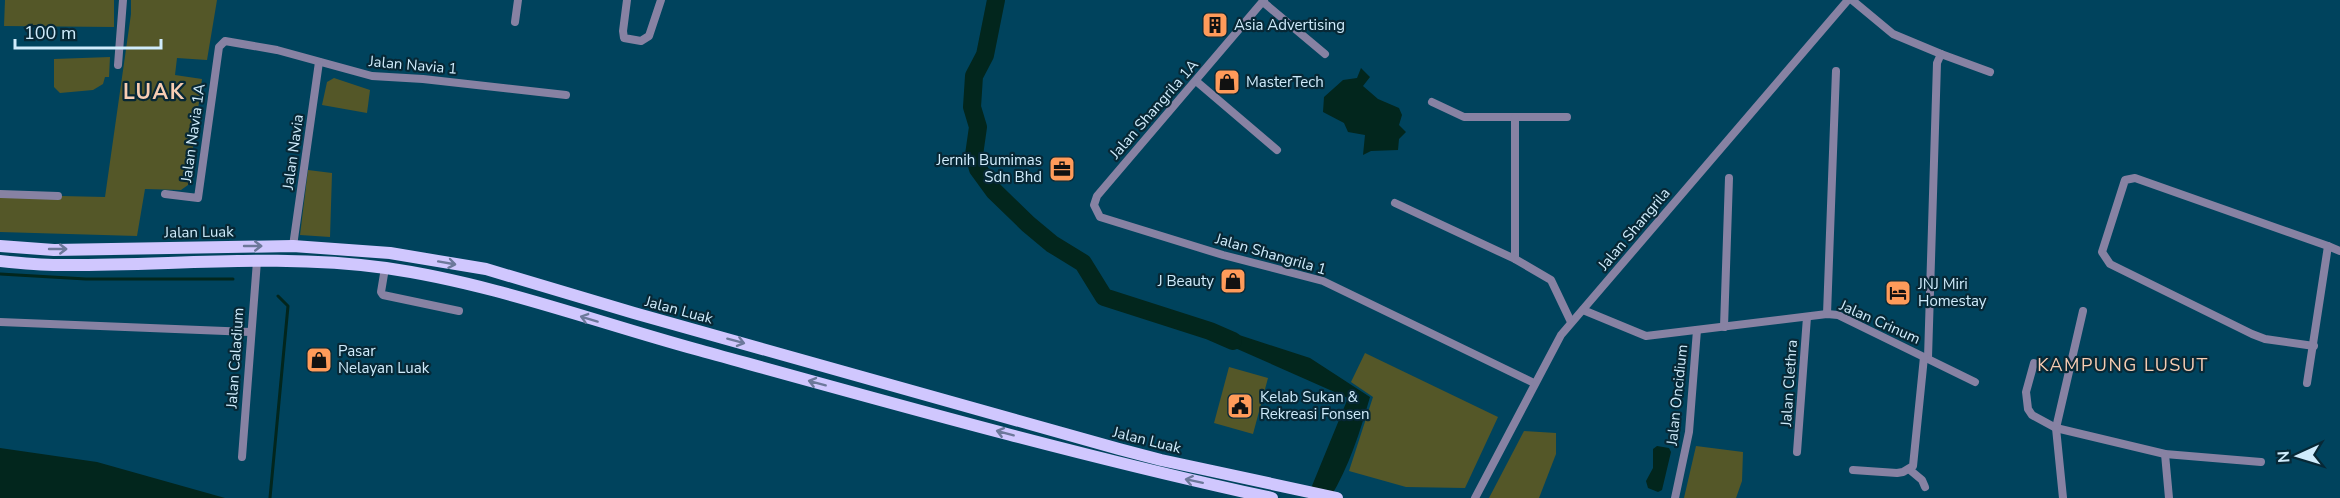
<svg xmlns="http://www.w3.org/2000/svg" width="2340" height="498" viewBox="0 0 2340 498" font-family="'Nunito Sans',sans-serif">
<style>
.green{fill:#545728}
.water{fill:#02261d}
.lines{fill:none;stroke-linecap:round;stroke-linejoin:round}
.stream{stroke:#02261d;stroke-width:3}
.river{stroke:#02261d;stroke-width:18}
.minor{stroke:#8782a3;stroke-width:8}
.primary{stroke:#d0c7fe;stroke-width:12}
.oneway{stroke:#6c789a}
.labels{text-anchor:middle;stroke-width:4.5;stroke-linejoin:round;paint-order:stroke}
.poi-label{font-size:15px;fill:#d0ecfc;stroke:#072836;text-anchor:start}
.street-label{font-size:15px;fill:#d0ecfc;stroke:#072836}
.quarter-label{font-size:18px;letter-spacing:1.5px;fill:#f8cdb3;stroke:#072836}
.district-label{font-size:21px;font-weight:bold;letter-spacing:1.5px;fill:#f8cdb3;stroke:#072836}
</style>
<rect width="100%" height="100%" fill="#00435d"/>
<g class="green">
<path d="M5,0H114V27L4,26Z"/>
<path d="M131,0H217L207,60L177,58L175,75L202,79L188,185L181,190L145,189L137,236L0,232V198L61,196L105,197L131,14Z"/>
<path d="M110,57L109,77H105L103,84L93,90L60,93L54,87V59Z"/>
<path d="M334,78L370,90L367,113L322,105L327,82Z"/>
<path d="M308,170L332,173L330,237L300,235Z"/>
<path d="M1365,353L1498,417L1465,488L1406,487L1349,471L1373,397L1351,382Z"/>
<path d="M1229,367L1268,378L1253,434L1214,423Z"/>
<path d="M1524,431L1556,433V454L1539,498H1489Z"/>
<path d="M1696,446L1743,452L1742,481L1736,498H1684Z"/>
</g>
<g class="water">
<path d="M1361,68L1370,77L1363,86L1378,99L1399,108L1402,115L1399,125L1406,132L1399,139L1398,150L1371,151L1363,155L1365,135L1348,132L1344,123L1323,112L1324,97L1343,80L1357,78Z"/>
<path d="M1210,331H1227L1310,358L1370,397C1360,432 1349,467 1330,498H1307L1348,398L1235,348Z"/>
<path d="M1657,446L1669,448L1671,452L1662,490L1658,492L1648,488L1646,481L1653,468V449Z"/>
<path d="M0,448L97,462L225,498H0Z"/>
</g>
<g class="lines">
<g class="stream">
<path d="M0,274L86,279H233"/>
<path d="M270,498L288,306L278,296"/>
</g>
<path class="river" d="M996,0L985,55L974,76L972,107L978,127L974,155L978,169L994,191L1028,224L1052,244L1083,263L1104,297L1210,331L1233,341"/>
<g class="minor">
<path d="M627,0L623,31L624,38L641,41L649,36L661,0"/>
<path d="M1264,0L1097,196L1094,205L1100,217L1223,255L1323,281L1534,383"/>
<path d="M1852,0L1893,34L1941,54L1937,63L1928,358"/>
<path d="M1263,2L1325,54"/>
<path d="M515,22L518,0"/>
<path d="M1941,54L1990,72"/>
<path d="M118,65L123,0"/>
<path d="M1196,81L1277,150"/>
<path d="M1432,102L1464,117H1567"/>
<path d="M1515,118V259L1551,280L1571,322"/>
<path d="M0,194L58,196"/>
<path d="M165,194L198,198L219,47L225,41L277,50L372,76L423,79L566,95"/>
<path d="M1395,203L1515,259"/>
<path d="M293,246L319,62"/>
<path d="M385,268L381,292L383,295L459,311"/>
<path d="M1583,310L1646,336L1827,314L1838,315L1975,382"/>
<path d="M1827,314L1836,71"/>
<path d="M0,322L250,332"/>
<path d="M1724,327L1729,178"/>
<path d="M2314,346L2265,339L2252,334L2110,264L2102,252L2125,180L2135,178L2328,246"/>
<path d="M2034,363L2026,392L2028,409L2032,415L2056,428L2165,454L2261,462"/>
<path d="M2307,383L2328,246L2340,251"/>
<path d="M1797,452L1807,317"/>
<path d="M2165,454L2169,498"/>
<path d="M242,457L257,261"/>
<path d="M1853,470L1897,473L1903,472L1913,466L1924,357"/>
<path d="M1910,470L1922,480L1925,487"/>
<path d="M1475,498L1561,335L1848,0"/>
<path d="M1675,498L1689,432L1697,330"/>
<path d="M2063,498L2056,428L2083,311"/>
</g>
<g class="primary">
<path d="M0,246L54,250L293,246L390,253L486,269L634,313L1119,449L1161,460L1337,498"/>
<path d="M0,261C19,263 39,265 59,265C168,266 277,253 386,268C491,283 593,321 695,349C887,402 1078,456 1272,498"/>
</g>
</g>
<defs><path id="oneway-shaft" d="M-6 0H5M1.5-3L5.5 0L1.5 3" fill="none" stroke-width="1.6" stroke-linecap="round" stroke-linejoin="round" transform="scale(1.5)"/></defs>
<g class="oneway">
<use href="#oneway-shaft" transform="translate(253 246)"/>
<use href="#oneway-shaft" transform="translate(58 249)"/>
<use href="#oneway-shaft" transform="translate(447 263) rotate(10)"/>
<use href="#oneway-shaft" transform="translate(589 319) rotate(-163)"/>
<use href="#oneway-shaft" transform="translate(736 341) rotate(15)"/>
<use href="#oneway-shaft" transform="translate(817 383) rotate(-165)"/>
<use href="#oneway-shaft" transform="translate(1005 433) rotate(-165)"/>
<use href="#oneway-shaft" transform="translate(1194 481) rotate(-168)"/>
</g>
<defs>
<g id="building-square" transform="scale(1.35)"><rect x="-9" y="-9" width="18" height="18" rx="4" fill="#ff9b5a" stroke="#072836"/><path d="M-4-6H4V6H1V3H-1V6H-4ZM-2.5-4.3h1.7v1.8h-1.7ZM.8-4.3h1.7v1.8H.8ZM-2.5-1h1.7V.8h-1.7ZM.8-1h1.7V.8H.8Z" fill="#111"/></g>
<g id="shop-square" transform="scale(1.35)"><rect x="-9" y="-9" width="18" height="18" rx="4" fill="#ff9b5a" stroke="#072836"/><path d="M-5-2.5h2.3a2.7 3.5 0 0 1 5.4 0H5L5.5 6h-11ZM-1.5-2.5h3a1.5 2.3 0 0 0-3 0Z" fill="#111"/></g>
<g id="office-square" transform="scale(1.35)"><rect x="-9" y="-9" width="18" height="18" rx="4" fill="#ff9b5a" stroke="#072836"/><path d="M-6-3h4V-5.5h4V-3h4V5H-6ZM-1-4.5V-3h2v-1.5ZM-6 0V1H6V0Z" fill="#111"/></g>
<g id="hotel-square" transform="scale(1.35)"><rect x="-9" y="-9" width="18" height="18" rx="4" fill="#ff9b5a" stroke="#072836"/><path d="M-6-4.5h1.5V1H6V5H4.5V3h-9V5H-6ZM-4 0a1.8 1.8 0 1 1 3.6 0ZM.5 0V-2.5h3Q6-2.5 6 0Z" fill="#111"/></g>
<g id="civic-square" transform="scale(1.35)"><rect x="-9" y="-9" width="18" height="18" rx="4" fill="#ff9b5a" stroke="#072836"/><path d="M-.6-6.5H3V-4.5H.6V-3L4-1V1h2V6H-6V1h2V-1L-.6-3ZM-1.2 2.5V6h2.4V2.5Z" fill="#111"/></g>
</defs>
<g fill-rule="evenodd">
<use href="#building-square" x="1215" y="25"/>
<use href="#shop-square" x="1227" y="82"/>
<use href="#office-square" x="1062" y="169"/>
<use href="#shop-square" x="1233" y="281"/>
<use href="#hotel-square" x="1898" y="293"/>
<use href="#shop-square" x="319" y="360"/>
<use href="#civic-square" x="1240" y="406"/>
</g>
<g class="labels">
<g class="poi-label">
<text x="1234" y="30">Asia Advertising</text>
<text x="1246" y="87">MasterTech</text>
<text x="1042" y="165" text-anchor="end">Jernih Bumimas<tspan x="1042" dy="17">Sdn Bhd</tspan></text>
<text x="1214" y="286" text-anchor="end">J Beauty</text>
<text x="1918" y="289">JNJ Miri<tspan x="1918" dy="17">Homestay</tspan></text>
<text x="338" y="356">Pasar<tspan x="338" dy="17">Nelayan Luak</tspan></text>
<text x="1260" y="402">Kelab Sukan &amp;<tspan x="1260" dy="17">Rekreasi Fonsen</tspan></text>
</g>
<g class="street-label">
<text transform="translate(413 65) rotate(5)" y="5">Jalan Navia 1</text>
<text transform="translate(1154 109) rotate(-49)" y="5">Jalan Shangrila 1A</text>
<text transform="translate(193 133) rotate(-82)" y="5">Jalan Navia 1A</text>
<text transform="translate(293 152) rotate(-82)" y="5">Jalan Navia</text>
<text transform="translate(1634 229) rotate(-50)" y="5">Jalan Shangrila</text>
<text transform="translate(199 232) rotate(-1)" y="5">Jalan Luak</text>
<text transform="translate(1271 254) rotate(16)" y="5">Jalan Shangrila 1</text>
<text transform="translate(679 310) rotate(15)" y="5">Jalan Luak</text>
<text transform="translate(1880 322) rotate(24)" y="5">Jalan Crinum</text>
<text transform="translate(235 358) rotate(-86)" y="5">Jalan Caladium</text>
<text transform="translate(1789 383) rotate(-86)" y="5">Jalan Clethra</text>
<text transform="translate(1677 395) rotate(-84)" y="5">Jalan Oncidium</text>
<text transform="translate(1147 440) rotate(14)" y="5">Jalan Luak</text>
</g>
<g class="quarter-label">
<text x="2123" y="371">KAMPUNG LUSUT</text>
</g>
<g class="district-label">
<text x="154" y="99">LUAK</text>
</g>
</g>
<g transform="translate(2298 456) rotate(266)" stroke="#072836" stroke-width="4.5" paint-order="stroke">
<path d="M0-4.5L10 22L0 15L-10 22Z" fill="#d0ecfc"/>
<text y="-9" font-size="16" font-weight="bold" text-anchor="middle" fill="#d0ecfc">N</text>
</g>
<path d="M15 39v9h146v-9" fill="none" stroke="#d0ecfc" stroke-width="3"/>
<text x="24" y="39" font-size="18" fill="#d0ecfc" stroke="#072836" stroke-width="4.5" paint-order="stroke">100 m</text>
</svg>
